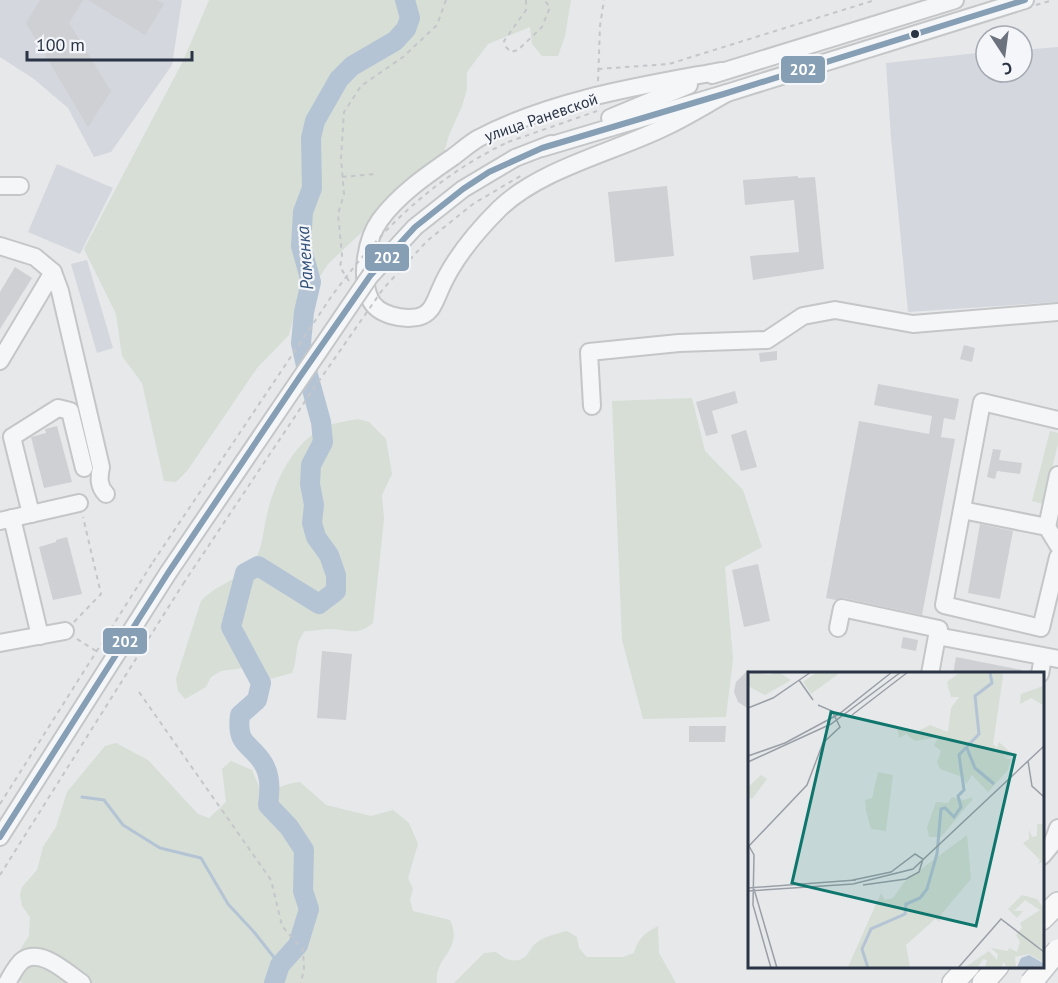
<svg xmlns="http://www.w3.org/2000/svg" width="1058" height="983" viewBox="0 0 1058 983" font-family="'PT Sans',sans-serif">
<style>
.built{fill:#d4d7dd}
.green{fill:#d6ded6}
.lines{fill:none;stroke-linecap:round;stroke-linejoin:round}
.stream{stroke:#b4c4d5;stroke-width:3}
.river{stroke:#b4c4d5;stroke-width:20}
.building{fill:#ced0d3}
.minor-casing{stroke:#c4c6c8;stroke-width:20}
.major-casing{stroke:#c2c5c8;stroke-width:24}
.path{stroke:#c5c6ca;stroke-width:2;stroke-dasharray:4.5 4.5;stroke-linecap:butt}
.minor{stroke:#f5f6f7;stroke-width:16}
.major{stroke:#f8f8f8;stroke-width:21}
.minor-bridge-casing{stroke:#c4c6c8;stroke-width:20;stroke-linecap:butt}
.major-bridge-casing{stroke:#c2c5c8;stroke-width:24;stroke-linecap:butt}
.path-bridge{stroke:#c5c6ca;stroke-width:2;stroke-dasharray:4.5 4.5;stroke-linecap:butt}
.minor-bridge{stroke:#f5f6f7;stroke-width:16}
.major-bridge{stroke:#f8f8f8;stroke-width:21}
.bus-1-casing{stroke:#f4f6f9;stroke-width:10}
.bus-1{stroke:#869fb5;stroke-width:6}
.bus-dot{fill:#2b3445;stroke:#f4f6f9;stroke-width:2}
.labels{text-anchor:middle;stroke-width:4.5;stroke-linejoin:round;paint-order:stroke}
.street-label{font-size:16px;fill:#2b3445;stroke:#f4f6f9}
.water-label{font-size:18px;font-style:italic;fill:#34527a;stroke:#f4f6f9}
.inset-river{fill:none;stroke:#b4c4d5;stroke-width:3}
.inset-road{fill:none;stroke:#9ba0a8;stroke-width:1.5}
.view{fill:#0f766e;fill-opacity:0.15;stroke:#0f766e;stroke-width:3}
.inset-edge{fill:none;stroke:#2b3445;stroke-width:3}
.line-badge{stroke:#f4f6f9;stroke-width:2}
.badge-label{font-size:16px;text-anchor:middle;font-weight:bold;fill:#fff}
</style>
<rect width="100%" height="100%" fill="#e6e8ea"/>
<g class="built">
<path d="M0,0H182L172,65L111,152L94,157L68,108L34,79L0,57Z"/>
<path d="M1058,47V302L908,312L891,138L886,63L986,52V72H1022V50Z"/>
<path d="M57,164L113,188L80,254L28,232Z"/>
<path d="M87,260L113,348L97,353L71,264Z"/>
</g>
<g class="green">
<path d="M209,0H571L565,36L558,56H542L532,44L530,27L488,44L467,72V89L462,106L449,135L443,156L421,168L388,198L367,227L328,264L294,316L289,335L257,368L187,471L176,482L164,481L142,383L122,356L116,314L84,249L183,61Z"/>
<path d="M692,398L705,451L743,490L762,547L725,567L733,659L726,717L643,719L622,640L612,401Z"/>
<path d="M358,419L369,422L386,439L392,474L382,495L384,519L373,623C357,636 350,630 331,629C322,629 314,631 305,631C293,645 299,656 292,673L270,679L251,667L221,671L211,677L206,687L185,699L178,691L176,679L201,601C216,584 243,579 255,560C263,546 263,530 267,515C274,483 292,445 322,428C332,423 347,421 358,419Z"/>
<path d="M1050,431L1058,433V444L1043,504L1032,501Z"/>
<path d="M116,743L148,760L198,814L209,818L226,802L222,769L231,761L252,770L261,791C275,791 285,783 300,782L326,805L371,816L393,810L409,823L418,844L408,878L413,889L410,900L413,911L450,920C464,950 434,956 437,983H92L41,949L18,953L29,936L30,917L22,906L20,895L22,887L37,870L43,847L56,827L67,792L105,746Z"/>
<path d="M658,926L659,953L676,983H454L484,953L496,952C504,959 516,965 526,956C530,952 531,947 535,944C544,936 556,934 567,931L577,937L579,948L587,957H623L634,953C638,938 645,933 658,926Z"/>
<path d="M34,956L82,983H23L17,980Z"/>
</g>
<g class="lines">
<path class="stream" d="M82,797L104,800L123,825L160,848L201,858L228,904L254,932L280,965"/>
<path class="river" d="M274,983L280,965L298,945L309,909L303,891L304,850L289,827L268,805C270,791 271,776 263,763C250,742 236,746 240,715L257,700L261,683L231,627L245,573L258,566L319,604L336,591V575L329,555L316,537L312,523L314,505L310,484L311,465L323,442L321,422L308,375L301,343L304,312L311,282L301,246L303,212L312,188L311,138L315,121L339,79L352,66L395,41L406,29L410,18L405,0"/>
</g>
<g class="building">
<path d="M40,0H83L69,23L111,91L88,127L26,23Z"/>
<path d="M88,0H157L164,4L145,35Z"/>
<path d="M798,176V178L815,177L824,269L753,280L750,256L799,252L794,200L745,205L743,180Z"/>
<path d="M667,186L674,256L615,262L608,192Z"/>
<path d="M15,267L32,278L0,329V292Z"/>
<path d="M964,345L975,348L972,362L960,359Z"/>
<path d="M777,351V360L760,362L759,353Z"/>
<path d="M878,384L959,399L955,420L944,418L941,437L955,439L922,615L844,598L836,600L826,598L859,421L929,434L932,416L874,405Z"/>
<path d="M735,391L738,403L712,411L718,433L706,436L696,402Z"/>
<path d="M57,426L72,482L44,488L31,437L46,433L45,429Z"/>
<path d="M746,430L757,467L741,471L731,435Z"/>
<path d="M993,449L1001,450L999,460L1022,463L1020,474L997,471L995,479L987,477Z"/>
<path d="M980,524L1013,531L1000,599L968,593Z"/>
<path d="M67,537L82,594L53,600L39,547L56,542V540Z"/>
<path d="M758,564L770,621L744,627L732,570Z"/>
<path d="M903,637L918,640L916,651L901,648Z"/>
<path d="M322,651L352,654L346,720L317,718Z"/>
<path d="M956,657L1022,670L1021,674H953Z"/>
<path d="M749,669V709L738,702L734,692L736,682Z"/>
<path d="M689,726H726L725,742H689Z"/>
</g>
<g class="lines">
<g class="minor-casing">
<g id="minor">
<path d="M721,71C640,86 554,99 479,138C470,143 461,151 453,157C427,175 399,194 380,220C366,239 360,277 370,299C377,315 402,320 418,317C432,314 435,301 440,290C453,259 476,232 499,209C541,168 615,152 667,126C688,116 707,104 727,93"/>
<path d="M712,75L955,0"/>
<path d="M610,118L689,85"/>
<path d="M542,148L727,93L1025,0"/>
<path d="M515,158L551,144"/>
<path d="M0,186H20"/>
<path d="M0,246L35,257L53,272L60,291L101,467C99,477 98,486 106,494"/>
<path d="M0,361L53,272"/>
<path d="M592,406L589,352L679,343L767,340L803,316L835,310L913,324L1058,312"/>
<path d="M1058,420L982,402L944,605L1041,628L1058,557"/>
<path d="M962,510L1047,527L1058,545"/>
<path d="M31,514L12,437L58,408L70,411L84,468"/>
<path d="M12,518L40,636"/>
<path d="M0,521L79,503"/>
<path d="M1047,527L1058,475"/>
<path d="M838,628L842,608L939,629"/>
<path d="M0,643L65,631"/>
<path d="M930,674L937,636L1058,659"/>
<path d="M1040,674L1043,657"/>
<path d="M0,837L168,573"/>
<path d="M1042,856L1052,844L1058,828"/>
<path d="M7,983C11,976 17,964 23,960C42,948 67,973 82,983"/>
</g>
</g>
<g class="major-casing">
<g id="major">
<path d="M1042,919L1058,903"/>
<path d="M953,983L969,966"/>
<path d="M983,983L998,966"/>
</g>
</g>
<g class="path">
<path d="M526,0V10L504,41L506,47L511,52L518,50L542,27L550,7L544,0"/>
<path d="M1036,5L1053,0"/>
<path d="M598,69L669,64L875,0"/>
<path d="M598,81L600,26L604,0"/>
<path d="M508,142L597,111"/>
<path d="M342,177L375,174"/>
<path d="M349,281L340,267L342,255L338,214L344,194L341,158L344,112L361,86L403,57L437,25L446,0"/>
<path d="M74,622L101,594L83,517"/>
<path d="M77,639L96,651"/>
<path d="M139,692L271,880L282,926L303,950L304,968L301,983"/>
<path d="M0,804L153,562"/>
<path d="M0,875L183,584"/>
</g>
<use href="#minor" class="minor"/>
<use href="#major" class="major"/>
<g class="minor-bridge-casing">
<path id="minor-bridge" d="M168,573L370,276L415,227L463,189L515,158"/>
</g>
<g class="major-bridge-casing">
<path id="major-bridge" d="M1031,983L1058,950"/>
</g>
<g class="path-bridge">
<path d="M153,562L331,297C380,230 433,178 508,142"/>
<path d="M183,584L314,388L383,289L427,241L473,204L522,175"/>
</g>
<use href="#minor-bridge" class="minor-bridge"/>
<use href="#major-bridge" class="major-bridge"/>
<g class="bus-1-casing">
<path id="bus-1" d="M0,837L168,573L299,378L370,276L415,227L463,189L489,172L542,148L727,93L1025,0"/>
</g>
<use href="#bus-1" class="bus-1"/>
</g>
<circle class="bus-dot" cx="915" cy="34" r="5"/>
<g class="labels">
<g class="street-label">
<text transform="translate(541 117) rotate(-19)" y="6">улица Раневской</text>
</g>
<g class="water-label">
<text transform="translate(305 258) rotate(-94)" y="6">Раменка</text>
</g>
</g>
<g transform="translate(748 672)">
<rect width="296" height="296" fill="#e6e8ea"/>
<path d="M3,0L21,3L30,0L43,8L17,23L0,14ZM69,0H93L63,22L55,10ZM212,0H254L255,4L245,72L249,76L251,70L264,82L260,86L250,76L259,87H263L260,98L240,120L224,103L218,112L214,105L192,97L189,90L193,79L186,73L191,65L167,69L158,62L151,66L149,54L168,60L182,53L200,60L203,36L211,25H203L199,10ZM295,14V33L283,26L272,32L273,22ZM130,100L145,103L138,159L123,157L118,139L117,128L124,126ZM13,103L19,107L4,127L0,124V115ZM204,125L216,128L224,125V128L193,165H181L179,155L188,130L200,131ZM289,152H296L295,190L290,192L292,188L275,171L281,167V158L284,165L289,164ZM219,163L223,207L191,245L192,250L187,247L158,273L162,295H100L133,221L137,228L145,226L157,209ZM274,223L289,227L295,235V260L292,257L295,262V290L281,282L267,285L268,295H259L255,290L254,295H237L239,288L235,287L230,295L216,296L241,279L249,288L250,282L243,276L260,279L261,276L269,280L272,270L268,263L274,256L272,251L292,238L277,228L266,239H275L269,246L260,237Z" fill="#d6ded6"/>
<path d="M281,283L295,291V295H269L273,286Z" fill="#b4c4d5"/>
<path class="inset-river" d="M218,74L227,96L246,112M120,296L114,277L123,257L157,242L158,232L172,226L179,217L189,182L193,137L197,136L206,145L213,135L210,124L216,118L211,83L231,62L227,24L244,11L242,0"/>
<path class="inset-road" d="M51,8L65,28M0,36L25,26L63,0M104,43L160,0M0,84L37,71L91,42L144,0M280,89L284,114L296,125M0,90L83,52L153,0M1,174L6,183L5,233L23,296M0,175L59,113L75,71L92,55L84,39L70,33M105,208L143,200L167,182L175,187L171,200L158,207L115,213M0,216L108,208M6,217L29,296M0,219L105,212L165,197L296,74M210,296L253,247L296,280"/>
<path class="view" d="M83,40L267,83L228,254L44,211Z"/>
<rect width="296" height="296" class="inset-edge"/>
</g>
<g class="line-badge">
<rect x="780" y="55" width="46" height="29" rx="6" fill="#869fb5"/>
<rect x="364" y="243" width="46" height="29" rx="6" fill="#869fb5"/>
<rect x="102" y="627" width="46" height="28" rx="6" fill="#869fb5"/>
</g>
<g class="badge-label">
<text x="803" y="75">202</text>
<text x="387" y="263">202</text>
<text x="125" y="647">202</text>
</g>
<g transform="translate(1004 54) rotate(167)"><circle r="28" fill="#f4f6f9" stroke="#a4a8b1" stroke-width="1.5"/>
<path d="M0-4.5L10 22L0 15L-10 22Z" fill="#6c737f"/>
<text y="-9" font-size="16" font-weight="bold" text-anchor="middle" fill="#2b3445">С</text>
</g>
<path d="M27 51v9h165v-9" fill="none" stroke="#2b3445" stroke-width="3"/>
<text x="36" y="51" font-size="18" fill="#2b3445" stroke="#f4f6f9" stroke-width="4.5" paint-order="stroke">100 m</text>
</svg>
